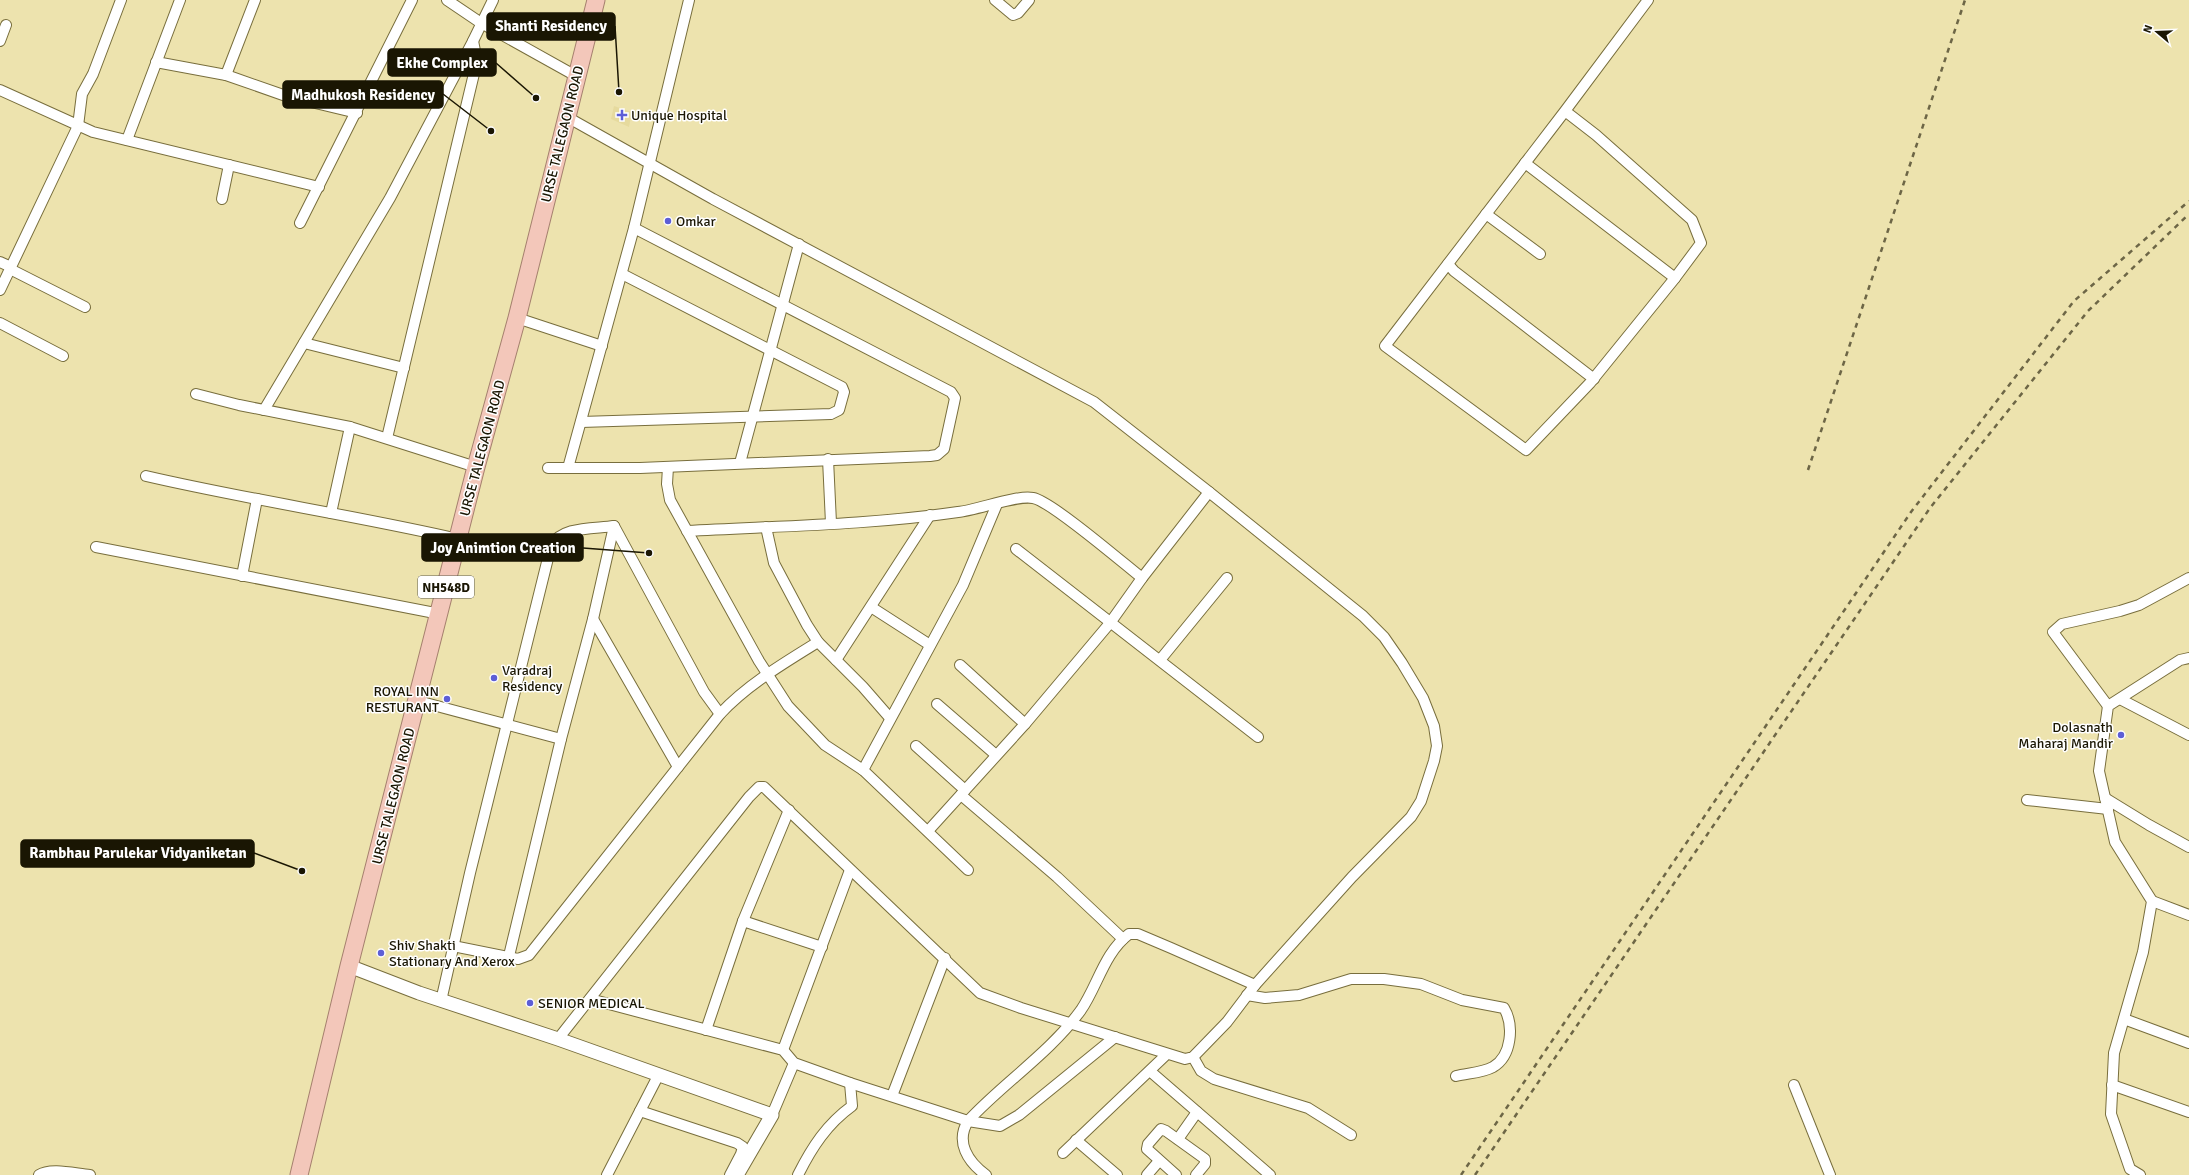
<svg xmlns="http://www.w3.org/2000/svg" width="2189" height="1175" viewBox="0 0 2189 1175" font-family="Signika,sans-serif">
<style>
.built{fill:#e6da9e}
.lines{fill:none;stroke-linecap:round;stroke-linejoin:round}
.minor-casing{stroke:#786e3d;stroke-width:12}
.tertiary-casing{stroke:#786e3d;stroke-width:15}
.trunk-casing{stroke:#a5806e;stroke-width:19}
.minor{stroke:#fff;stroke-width:10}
.tertiary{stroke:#fff;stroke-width:13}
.trunk{stroke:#f3c7ba;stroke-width:17}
.rail{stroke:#6d6646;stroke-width:2.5;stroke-dasharray:5 5;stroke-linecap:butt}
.poi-dot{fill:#5d5ed6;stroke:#fff;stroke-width:1.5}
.labels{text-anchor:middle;stroke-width:3;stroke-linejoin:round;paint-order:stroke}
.shield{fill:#fff;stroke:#5f5c4f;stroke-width:1}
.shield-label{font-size:13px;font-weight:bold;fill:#1a1603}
.poi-label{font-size:14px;fill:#1a1603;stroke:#fff;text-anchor:start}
.street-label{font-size:14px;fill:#1a1603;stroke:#fff}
.leader{fill:none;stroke:#1a1603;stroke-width:1.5}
.callout-dot{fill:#1a1603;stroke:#fff;stroke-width:1.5}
.callout{fill:#1a1603;stroke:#1a1603;stroke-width:1.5}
.callout-label{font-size:15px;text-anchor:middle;font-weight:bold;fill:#fff}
</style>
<rect width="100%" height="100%" fill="#ede3ae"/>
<path class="built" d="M614,106L632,112L629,127L611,119Z"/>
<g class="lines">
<g class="minor-casing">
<g id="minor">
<path d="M447,0L481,23L576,76"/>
<path d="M995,0L1013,15L1018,13L1029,0"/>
<path d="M0,41L6,25"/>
<path d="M156,62L226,75L286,96L357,113"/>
<path d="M226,75L255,0"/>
<path d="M0,90L93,132L319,187"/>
<path d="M1565,111L1596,135L1692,220L1701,243L1675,278L1590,383L1526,450L1385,346L1565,111L1648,0"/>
<path d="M127,140L180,0"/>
<path d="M1525,163L1675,278"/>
<path d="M222,199L229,165"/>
<path d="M1486,214L1540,254"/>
<path d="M300,223L412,0"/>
<path d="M0,262L11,267"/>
<path d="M1448,264L1454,271L1594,379"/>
<path d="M10,269L85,307"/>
<path d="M0,290L78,126L82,94L93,74L121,0"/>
<path d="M517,318L602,346"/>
<path d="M0,323L63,356"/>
<path d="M304,343L404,368"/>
<path d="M196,394L239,405L350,427L476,467"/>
<path d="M264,410L390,198L473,41L493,0"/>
<path d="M581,422L831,414L839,410L844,392L842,387L622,274"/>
<path d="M387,438L477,61L473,41"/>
<path d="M828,459L831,523"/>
<path d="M740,463L799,244"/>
<path d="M668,467L667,484L670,500L759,661L788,706L825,745L863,770L968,870"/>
<path d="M548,468H640L930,456L937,455L944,449L954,403L955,398L951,392L634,228"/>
<path d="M568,468L634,228L689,0"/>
<path d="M146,476C249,500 354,515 458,539"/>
<path d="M331,513L350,427"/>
<path d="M766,527L774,563L807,625L818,642L863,687L890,718"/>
<path d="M687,531C777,526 869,525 958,512C978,510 1015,495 1033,498C1051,501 1123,563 1142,578"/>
<path d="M96,547L440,614"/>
<path d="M1016,549L1258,737"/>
<path d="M242,576L257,499"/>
<path d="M871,607L930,645"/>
<path d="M593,619L678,767"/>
<path d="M836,660L930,515"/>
<path d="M1160,660L1227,578"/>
<path d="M960,665L1025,724"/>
<path d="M2120,699L2189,735"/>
<path d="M418,701L561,739"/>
<path d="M937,704L996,755"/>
<path d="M2108,706L2053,632L2062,624L2120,611L2139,605L2189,578"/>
<path d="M916,746L965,790"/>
<path d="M863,770L963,585L997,504"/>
<path d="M961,795L1057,877L1123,939"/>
<path d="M2105,798L2149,825L2189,847"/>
<path d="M2027,800L2108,809"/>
<path d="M928,831L1025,724L1110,623L1142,578L1209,492"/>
<path d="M2152,901L2189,915"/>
<path d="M743,921L822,947"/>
<path d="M453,946L518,959L529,955L720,714C747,685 784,663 818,642"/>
<path d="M509,956L561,739L593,619L614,526"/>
<path d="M1247,995L1265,998L1299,995L1351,979H1384L1421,984L1462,1000L1504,1008C1514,1025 1512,1056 1493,1067C1482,1073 1468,1073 1456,1076"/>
<path d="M590,999L783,1050L794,1063L850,1083L968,1121L1000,1126L1019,1115L1115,1037"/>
<path d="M441,1001L470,873L551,546C561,526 594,529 614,526L704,692L720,714"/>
<path d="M2124,1019L2189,1043"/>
<path d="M706,1030L743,921L789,810"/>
<path d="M558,1039L749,797L759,787H764L980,993L1021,1008L1185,1059L1193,1057L1227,1022L1255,985L1352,877L1411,817L1421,801L1434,761L1437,746L1434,726L1423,698L1402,663L1384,637L1363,616L1209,492L1094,402L713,199L567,117"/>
<path d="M783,1050L850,870"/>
<path d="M1193,1057L1201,1071L1214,1079L1308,1108L1351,1135"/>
<path d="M1151,1072L1270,1175"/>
<path d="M1794,1085L1830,1175"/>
<path d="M2112,1085L2189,1112"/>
<path d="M892,1096L945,958"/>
<path d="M640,1111L737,1143L743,1147L741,1154L730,1175"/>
<path d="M772,1115L794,1063"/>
<path d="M1178,1139L1197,1112"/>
<path d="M1076,1140L1117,1175"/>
<path d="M1063,1153L1167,1054"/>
<path d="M39,1175C51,1167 76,1174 90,1175"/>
<path d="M607,1175L658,1076"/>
<path d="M798,1175C812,1147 827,1124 852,1106L850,1083"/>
<path d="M986,1175C968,1162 955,1142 968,1121C1003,1083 1050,1053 1081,1010C1098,985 1104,953 1129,934H1138L1171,948L1255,985"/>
<path d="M1147,1175L1159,1161"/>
<path d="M1176,1175L1147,1149L1148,1144L1161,1129L1166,1131L1205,1159V1164L1196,1175"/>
<path d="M2140,1175L2130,1169L2111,1114L2114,1053L2143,952L2152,901L2115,842L2099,771L2108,706L2180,660L2189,658"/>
</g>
</g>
<g class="tertiary-casing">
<path id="tertiary" d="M349,966L419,993L558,1039L772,1115L737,1175"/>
</g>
<g class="trunk-casing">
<path id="trunk" d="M299,1175L349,966L476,467L517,318L596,0"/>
</g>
<use href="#minor" class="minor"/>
<use href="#tertiary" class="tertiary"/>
<use href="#trunk" class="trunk"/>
<g class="rail">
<path d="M1808,470L1965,0"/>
<path d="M1461,1175L1911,512L2074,301L2189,201"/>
<path d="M1475,1175L1930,508L2088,311L2189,214"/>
</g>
</g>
<g class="poi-dot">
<path d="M620 109h4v4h4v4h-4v4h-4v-4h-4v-4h4z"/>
<circle cx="668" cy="221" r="4"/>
<circle cx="494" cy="678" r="4"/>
<circle cx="447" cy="699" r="4"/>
<circle cx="2121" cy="735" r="4"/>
<circle cx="381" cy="953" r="4"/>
<circle cx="530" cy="1003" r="4"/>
</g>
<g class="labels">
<rect class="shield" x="418" y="576" width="56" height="22" rx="3"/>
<g class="shield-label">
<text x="446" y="592">NH548D</text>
</g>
<g class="poi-label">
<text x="631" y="120">Unique Hospital</text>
<text x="676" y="226">Omkar</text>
<text x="502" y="675">Varadraj<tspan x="502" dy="16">Residency</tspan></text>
<text x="439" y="696" text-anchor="end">ROYAL INN<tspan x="439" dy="16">RESTURANT</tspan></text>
<text x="2113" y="732" text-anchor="end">Dolasnath<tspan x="2113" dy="16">Maharaj Mandir</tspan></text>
<text x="389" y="950">Shiv Shakti<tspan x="389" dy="16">Stationary And Xerox</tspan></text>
<text x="538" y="1008">SENIOR MEDICAL</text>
</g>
<g class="street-label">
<text transform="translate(562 134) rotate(-76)" y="5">URSE TALEGAON ROAD</text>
<text transform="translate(482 448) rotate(-75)" y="5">URSE TALEGAON ROAD</text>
<text transform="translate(393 796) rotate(-76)" y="5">URSE TALEGAON ROAD</text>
</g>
</g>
<path class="leader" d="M619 92L615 26M536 98L496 63M491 131L443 94M649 553L583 548M302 871L254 853"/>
<g class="callout-dot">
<circle cx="619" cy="92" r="4"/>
<circle cx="536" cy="98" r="4"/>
<circle cx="491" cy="131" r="4"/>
<circle cx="649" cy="553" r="4"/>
<circle cx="302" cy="871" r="4"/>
</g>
<g class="callout">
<rect x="487" y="13" width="128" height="27" rx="4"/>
<rect x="388" y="49" width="108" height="27" rx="4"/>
<rect x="283" y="81" width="160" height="27" rx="4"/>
<rect x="422" y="534" width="161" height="27" rx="4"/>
<rect x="21" y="840" width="233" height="27" rx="4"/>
</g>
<g class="callout-label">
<text x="551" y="31">Shanti Residency</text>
<text x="442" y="68">Ekhe Complex</text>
<text x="363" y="100">Madhukosh Residency</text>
<text x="503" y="553">Joy Animtion Creation</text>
<text x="138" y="858">Rambhau Parulekar Vidyaniketan</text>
</g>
<g transform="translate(2157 32) rotate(289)" stroke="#ffffff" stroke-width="3" paint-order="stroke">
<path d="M0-3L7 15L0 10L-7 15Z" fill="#1a1603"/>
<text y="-6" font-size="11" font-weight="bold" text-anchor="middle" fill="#1a1603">N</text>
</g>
</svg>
